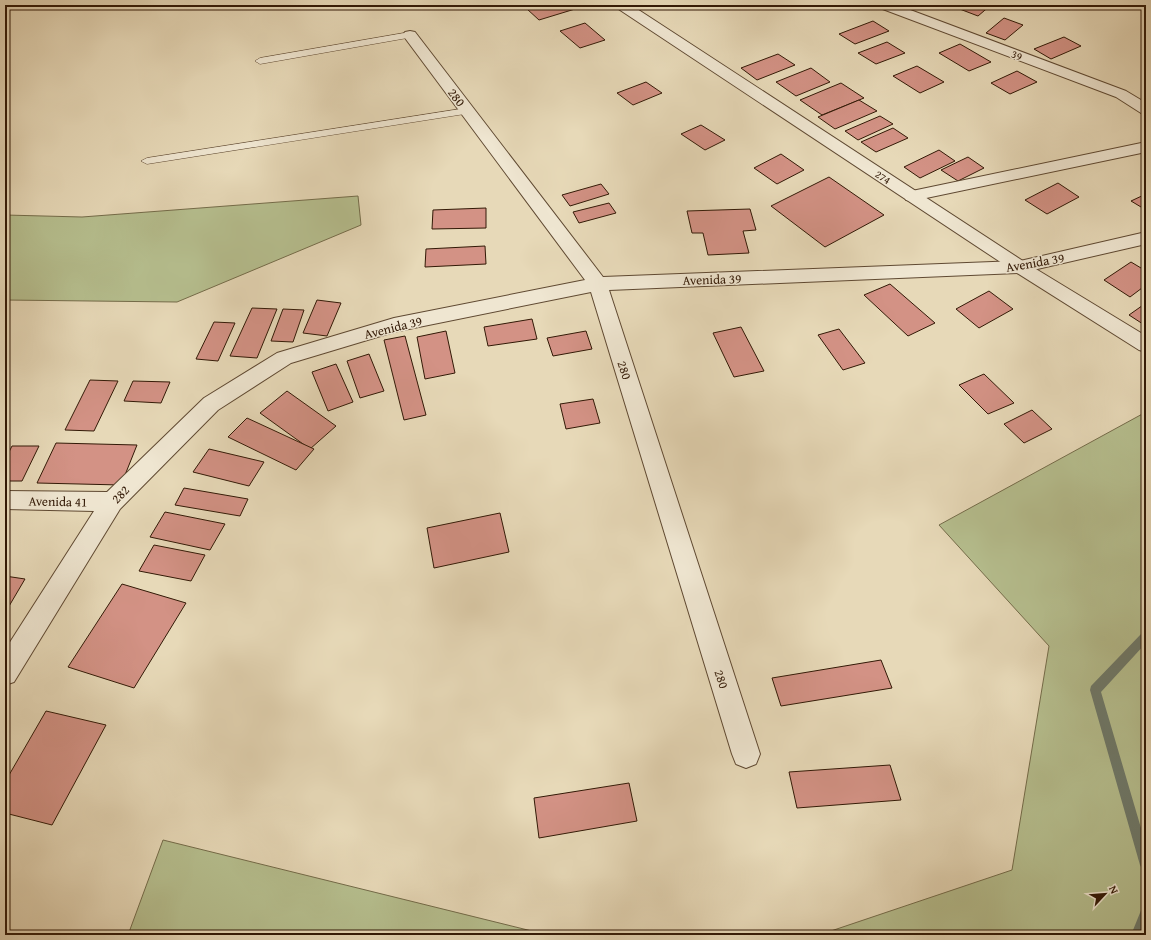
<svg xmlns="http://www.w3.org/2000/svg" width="1151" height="940" viewBox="0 0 1151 940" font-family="'Gentium Book Plus',serif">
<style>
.green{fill:#b6bf8f;stroke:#746c4a}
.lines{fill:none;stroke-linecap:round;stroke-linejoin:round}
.stream{fill:#6f7a6b;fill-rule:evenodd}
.building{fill:#d39285;stroke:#321906}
.service-casing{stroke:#5f4932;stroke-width:1}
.minor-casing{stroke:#5f4932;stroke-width:2}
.tertiary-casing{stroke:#5f4932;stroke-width:2}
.service{fill:#efe6d1;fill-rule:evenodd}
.minor{fill:#efe6d1;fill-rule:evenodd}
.tertiary{fill:#efe6d1;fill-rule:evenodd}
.labels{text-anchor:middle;stroke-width:3;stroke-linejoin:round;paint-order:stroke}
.far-street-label{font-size:11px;fill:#321906;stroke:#efe6d1}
.street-label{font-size:13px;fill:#321906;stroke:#efe6d1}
</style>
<rect width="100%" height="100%" fill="#e7d9b8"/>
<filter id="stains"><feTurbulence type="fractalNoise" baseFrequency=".005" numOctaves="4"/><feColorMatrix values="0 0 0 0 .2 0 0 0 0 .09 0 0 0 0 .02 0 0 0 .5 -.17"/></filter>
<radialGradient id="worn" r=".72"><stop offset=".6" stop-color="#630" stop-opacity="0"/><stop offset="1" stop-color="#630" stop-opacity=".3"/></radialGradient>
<g class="green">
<path d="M358,196L361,225L177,302L5,300V215L82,217Z"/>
<path d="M1146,412V935H819L1012,870L1049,646L939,525Z"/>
<path d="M163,840L548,935H128Z"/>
</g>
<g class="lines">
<g class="stream">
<path d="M1146,631V643L1101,692L1146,845V871L1142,869L1140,865L1090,690L1091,686L1142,633Z"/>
<path d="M1146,906V928L1143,935H1131L1142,908Z"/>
</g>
</g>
<g class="building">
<path d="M541,5H570L575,9L539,20L527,9Z"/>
<path d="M961,5H991L978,16L957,8Z"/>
<path d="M1004,18L1023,25L1005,40L986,33Z"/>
<path d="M873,21L889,31L855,44L839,34Z"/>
<path d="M585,23L605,40L580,48L560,31Z"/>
<path d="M1064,37L1081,46L1051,59L1034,49Z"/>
<path d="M887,42L905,53L876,64L858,53Z"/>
<path d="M960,44L991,62L969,71L939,53Z"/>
<path d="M778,54L795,65L757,80L741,68Z"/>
<path d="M917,66L944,82L920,93L893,76Z"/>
<path d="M811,68L830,82L796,96L776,82Z"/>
<path d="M1017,71L1037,82L1010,94L991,83Z"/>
<path d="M646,82L662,93L633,105L617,93Z"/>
<path d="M841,83L864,98L822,115L800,100Z"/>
<path d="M859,100L877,111L835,129L818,117Z"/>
<path d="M880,116L893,124L858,140L845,131Z"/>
<path d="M701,125L725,140L705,150L681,134Z"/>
<path d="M893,128L908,138L876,152L861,142Z"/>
<path d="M939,150L955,161L920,178L904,167Z"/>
<path d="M781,154L804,170L777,184L754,168Z"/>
<path d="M968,157L984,168L958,181L941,170Z"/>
<path d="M829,177L884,215L825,247L771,206Z"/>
<path d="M1058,183L1079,197L1047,214L1025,200Z"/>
<path d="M601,184L609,194L570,206L562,195Z"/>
<path d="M1146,194V210L1131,201Z"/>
<path d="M609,203L616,213L579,223L573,212Z"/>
<path d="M486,208V228L432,229L433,210Z"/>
<path d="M750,209L756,230L743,231L749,253L708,255L703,233H692L687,211Z"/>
<path d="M485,246L486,264L425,267L426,249Z"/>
<path d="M1131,262L1146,271V285L1130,297L1104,280Z"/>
<path d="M890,284L935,323L908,336L864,295Z"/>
<path d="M989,291L1013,309L979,328L956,309Z"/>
<path d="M317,300L341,303L327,336L303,333Z"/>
<path d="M1146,303V326L1129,315Z"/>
<path d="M252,308L277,309L257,358L230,356Z"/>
<path d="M283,309L304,310L293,342L271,341Z"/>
<path d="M532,319L537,339L488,346L484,327Z"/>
<path d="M214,322L235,323L218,361L196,359Z"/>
<path d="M741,327L764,371L734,377L713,333Z"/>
<path d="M839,329L865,363L843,370L818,335Z"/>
<path d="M446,331L455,373L425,379L417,337Z"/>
<path d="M586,331L592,349L553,356L547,338Z"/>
<path d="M405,336L426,415L404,420L384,340Z"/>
<path d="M369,354L384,391L360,398L347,361Z"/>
<path d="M336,364L353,402L328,411L312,372Z"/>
<path d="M984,374L1014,403L988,414L959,385Z"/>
<path d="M90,380L118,381L94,431L65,430Z"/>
<path d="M133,381L170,382L161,403L124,401Z"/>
<path d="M287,391L336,426L310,449L260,413Z"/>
<path d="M593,399L600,423L566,429L560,404Z"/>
<path d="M1032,410L1052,429L1024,443L1004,424Z"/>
<path d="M247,418L314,449L296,470L228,437Z"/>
<path d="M56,443L137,445L121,485L37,483Z"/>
<path d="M12,446H39L22,481H5V460Z"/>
<path d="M209,449L264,462L249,486L193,472Z"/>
<path d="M184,488L248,499L240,516L175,505Z"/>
<path d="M165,512L225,524L210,550L150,537Z"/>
<path d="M500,513L509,552L434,568L427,528Z"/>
<path d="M154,545L205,555L191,581L139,571Z"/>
<path d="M5,576L25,579L5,613Z"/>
<path d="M122,584L186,603L134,688L68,667Z"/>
<path d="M881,660L892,688L781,706L772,678Z"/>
<path d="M46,711L106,725L52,825L5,813V782Z"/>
<path d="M890,765L901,800L797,808L789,772Z"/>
<path d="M629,783L637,821L539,838L534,798Z"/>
</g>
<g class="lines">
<g class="service-casing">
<g id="service">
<path d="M410,32L413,33L415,35L413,37L260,64L255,61L260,58Z"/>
<path d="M467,108L472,111L471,113L147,164L141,161L147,158Z"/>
</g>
</g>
<g class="minor-casing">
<g id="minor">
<path d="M878,5H897L1126,91L1146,103V115L1141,113L1116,97L880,8Z"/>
<path d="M410,31L415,32L603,277L1020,261L1146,232V244L1020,273L609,290L760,754L756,764L746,768L736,764L732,754L591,292L394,332L291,363L218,410L120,509L14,682L5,685V650L94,511L5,509V491L107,492L204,398L277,353L394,318L585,280L405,38L403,35L405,32Z"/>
<path d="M1146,142V152L912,201L906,200L904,196L906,192L912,191Z"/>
</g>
</g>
<g class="tertiary-casing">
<path id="tertiary" d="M615,5H631L1026,263L1146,336V352L1139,350L1014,271L617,8Z"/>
</g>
<use href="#service" class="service"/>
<use href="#minor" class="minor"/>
<use href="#tertiary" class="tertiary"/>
</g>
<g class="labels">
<g class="far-street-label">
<text transform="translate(1017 55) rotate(21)" y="4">39</text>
<text transform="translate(883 177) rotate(33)" y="4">274</text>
</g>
<g class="street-label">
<text transform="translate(457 97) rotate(53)" y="5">280</text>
<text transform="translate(1035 262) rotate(-10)" y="5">Avenida 39</text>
<text transform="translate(712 279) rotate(-2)" y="5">Avenida 39</text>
<text transform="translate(393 327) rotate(-14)" y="5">Avenida 39</text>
<text transform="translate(625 370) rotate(72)" y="5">280</text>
<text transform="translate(120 494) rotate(-46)" y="5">282</text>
<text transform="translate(58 501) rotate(1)" y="5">Avenida 41</text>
<text transform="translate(722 679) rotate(72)" y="5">280</text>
</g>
</g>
<rect width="1151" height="940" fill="none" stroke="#e7d9b8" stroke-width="20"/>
<rect x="6" y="6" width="1139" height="928" fill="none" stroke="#321906" stroke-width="2"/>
<rect x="10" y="10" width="1131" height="920" fill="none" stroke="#321906"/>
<g transform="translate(1105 894) rotate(64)" stroke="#efe6d1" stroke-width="3" paint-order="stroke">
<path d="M0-3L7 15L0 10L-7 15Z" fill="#321906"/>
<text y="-6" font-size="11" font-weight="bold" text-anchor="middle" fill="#321906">N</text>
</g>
<rect width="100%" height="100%" filter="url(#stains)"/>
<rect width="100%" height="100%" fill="url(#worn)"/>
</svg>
